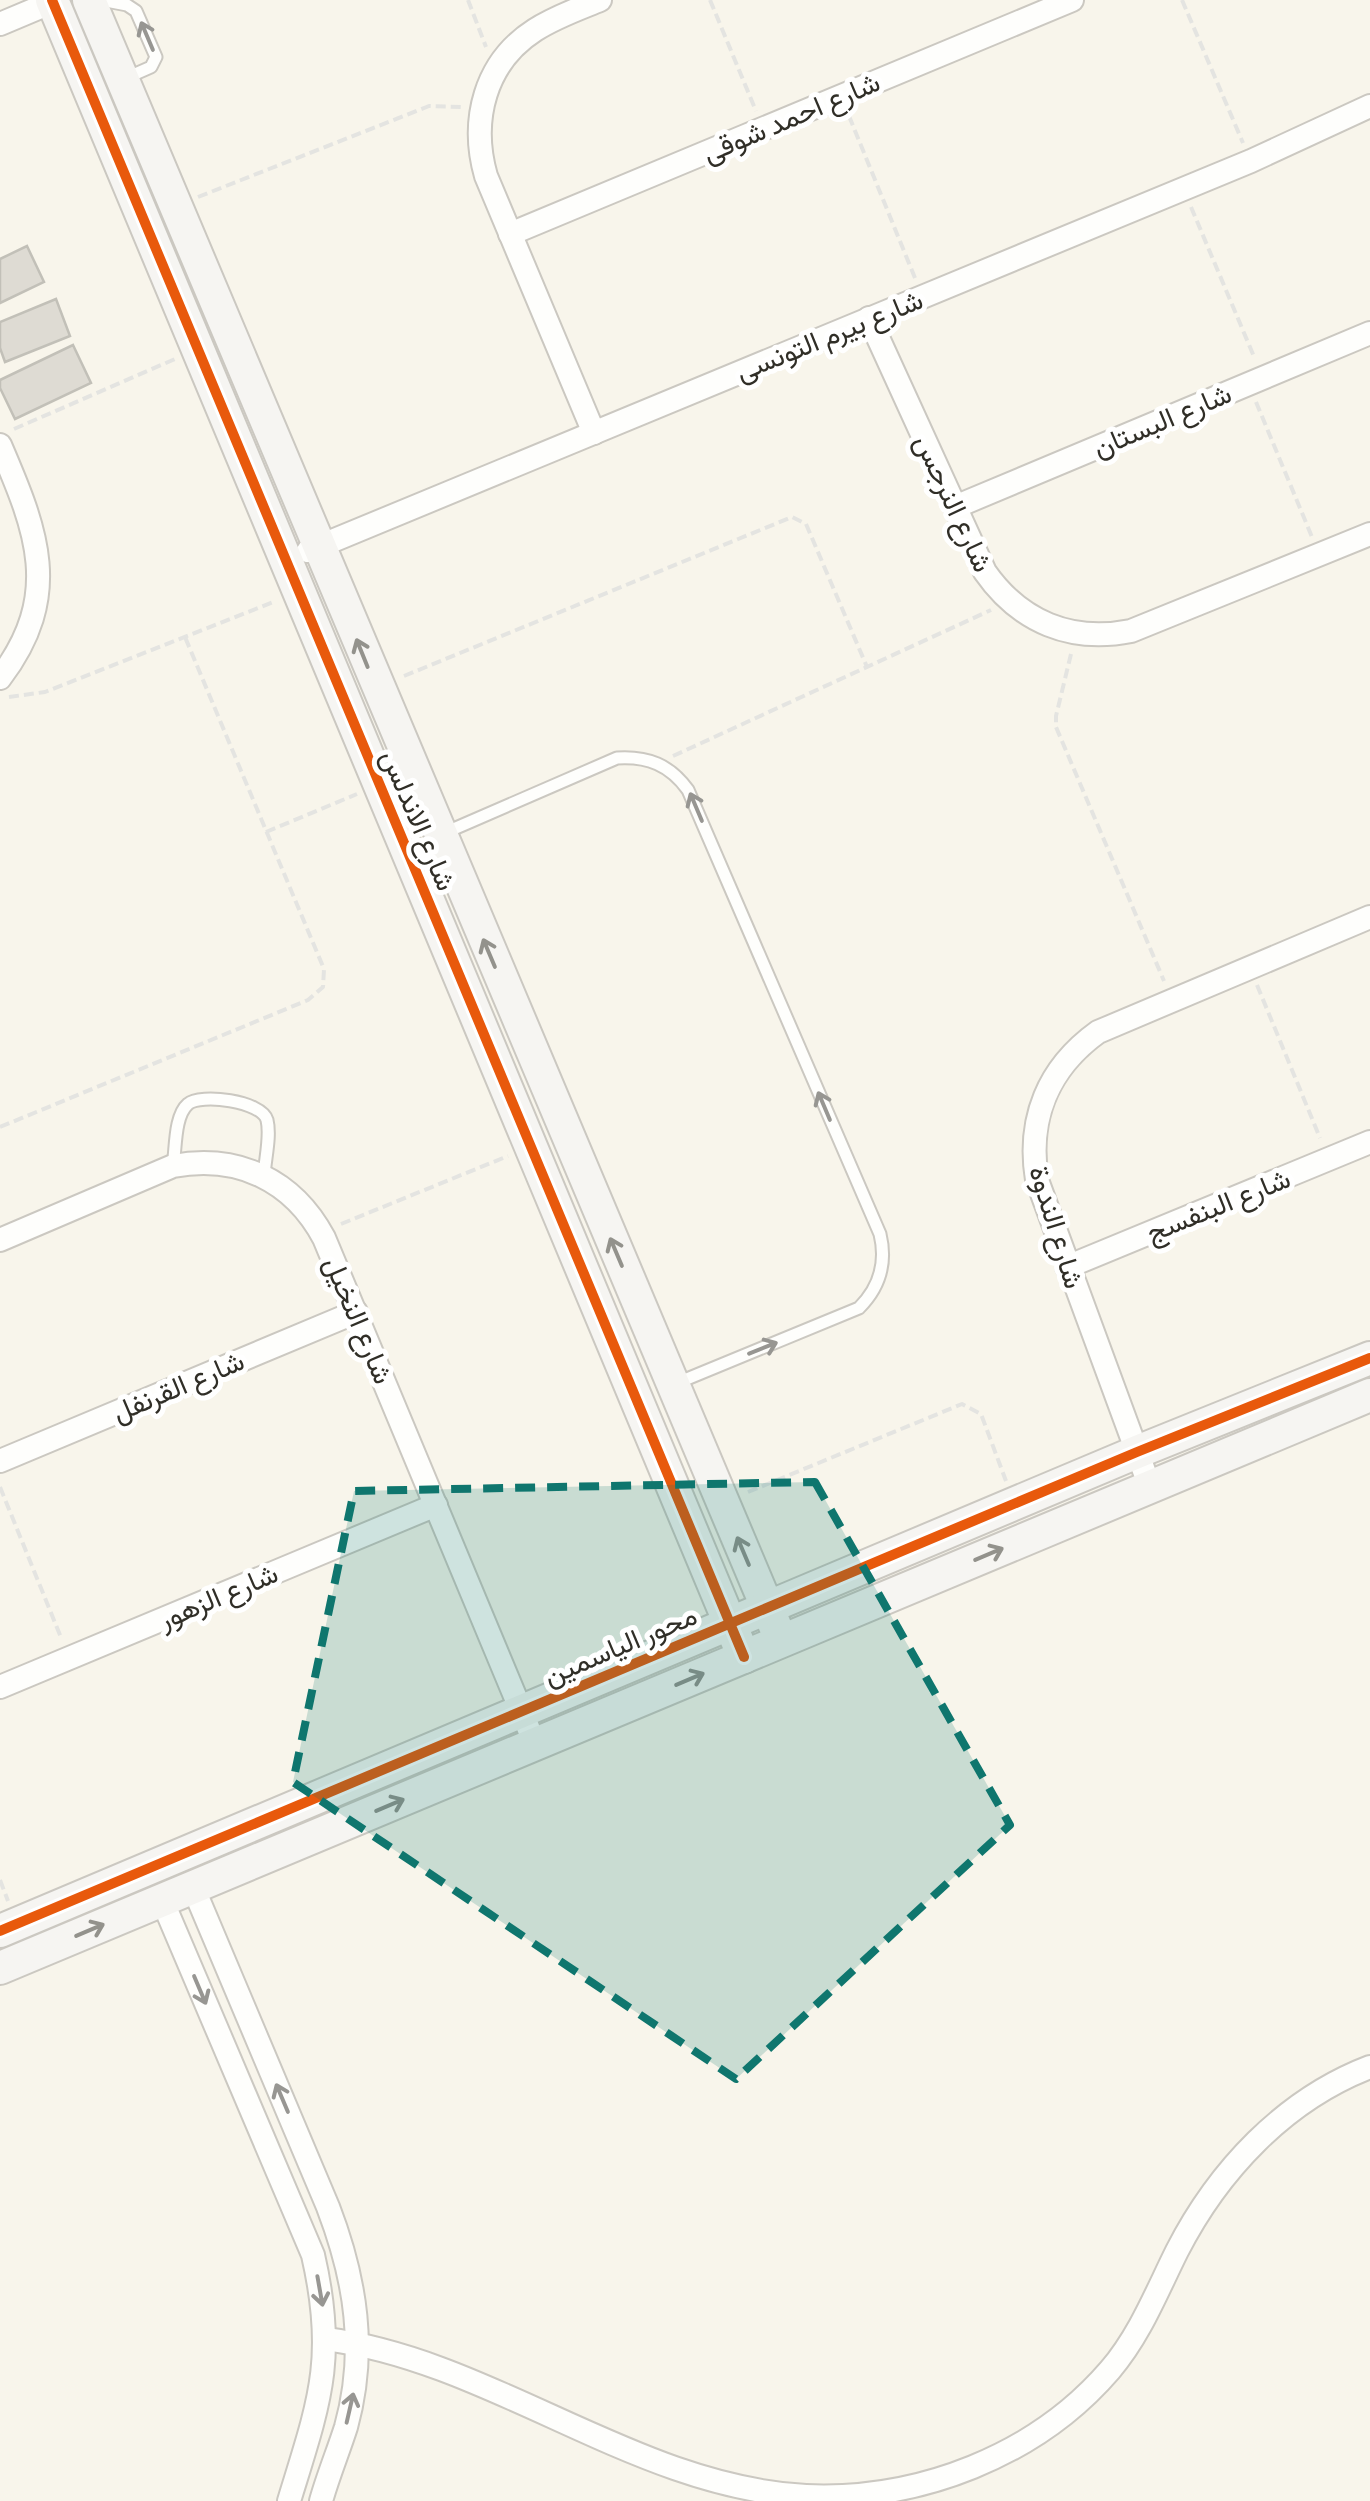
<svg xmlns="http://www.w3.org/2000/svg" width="1370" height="2501" viewBox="0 0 1370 2501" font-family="Literata,Vazirmatn,serif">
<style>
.building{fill:#dedbd3;stroke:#c2c0b8;stroke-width:2.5}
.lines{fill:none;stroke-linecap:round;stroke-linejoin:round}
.lane-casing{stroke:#cbc8c1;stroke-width:15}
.street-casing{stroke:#cbc8c1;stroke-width:26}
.secondary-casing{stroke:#cbc8c1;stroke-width:36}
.path{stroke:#e4e4e1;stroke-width:4;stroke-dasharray:10 5;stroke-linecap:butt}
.lane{stroke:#fefefc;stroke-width:11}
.street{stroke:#fefefc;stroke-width:22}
.secondary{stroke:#f6f5f2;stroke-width:32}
.cycleway-casing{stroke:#fff;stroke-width:16}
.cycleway{stroke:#e8590c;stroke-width:10}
.oneway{stroke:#979692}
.oneway2{stroke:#93928c}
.marked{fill:#0f766e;fill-opacity:0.2;stroke:#0f766e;stroke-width:8;stroke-dasharray:20 12;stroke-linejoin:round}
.labels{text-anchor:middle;stroke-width:10;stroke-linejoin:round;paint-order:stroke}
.street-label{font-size:28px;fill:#302e27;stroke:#fff}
</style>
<rect width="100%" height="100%" fill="#f8f5eb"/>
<g class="building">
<path d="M27,246L44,282L0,303V259Z"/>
<path d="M56,299L70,336L5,362L0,348V322Z"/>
<path d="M73,345L91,383L15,419L0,388V380Z"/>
</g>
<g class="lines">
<g class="lane-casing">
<g id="lane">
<path d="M101,0L127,5L136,11L156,57L151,67L126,78"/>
<path d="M442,834L617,758C648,756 670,765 688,790L880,1234C887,1263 880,1287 859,1308L677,1383"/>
<path d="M173,1166C176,1149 174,1116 188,1104C200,1093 262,1101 267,1120C271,1136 265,1159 264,1176"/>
</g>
</g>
<g class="street-casing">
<g id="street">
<path d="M0,24L57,0"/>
<path d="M510,234L1072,0"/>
<path d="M869,318L985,572C1020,622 1071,643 1131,631L1370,534"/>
<path d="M594,433L486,176C470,120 485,62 535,30C555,17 578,9 600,0"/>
<path d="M0,445C37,531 63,595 0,678"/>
<path d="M955,507L1370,333"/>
<path d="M308,551L1251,161L1370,106"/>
<path d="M0,1240L173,1166C238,1154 293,1180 324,1238L535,1744"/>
<path d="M1067,1267L1370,1142"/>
<path d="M0,1461L356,1312"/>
<path d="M1150,1487L1037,1180C1027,1119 1048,1068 1098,1032L1370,917"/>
<path d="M0,1687L436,1505"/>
<path d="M193,1887L328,2207C356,2280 367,2351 346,2427C338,2452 328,2476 321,2501"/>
<path d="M162,1900L313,2255C337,2359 319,2403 289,2501"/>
<path d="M326,2339C494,2361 635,2487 806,2496C919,2501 1036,2456 1110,2370C1140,2335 1157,2291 1177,2251C1218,2171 1284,2100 1370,2067"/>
</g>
</g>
<g class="secondary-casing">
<g id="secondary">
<path d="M52,0L744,1657"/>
<path d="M89,0L781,1640"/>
<path d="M0,1931L1137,1452L1370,1358"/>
<path d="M0,1968L1370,1395"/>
</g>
</g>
<g class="path">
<path d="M468,0L486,47"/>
<path d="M710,0L756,111"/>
<path d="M1182,0L1243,143"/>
<path d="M849,116L915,278"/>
<path d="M198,197L429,106L461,107"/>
<path d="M1191,207L1255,359"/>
<path d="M1256,402L1312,537"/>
<path d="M14,429L175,359"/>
<path d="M1071,654L1056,716V727L1164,981"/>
<path d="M404,676L792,517L806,524L867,667"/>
<path d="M9,697L45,692L276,601"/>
<path d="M673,756L991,610"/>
<path d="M266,832L357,794"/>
<path d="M1257,985L1320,1138"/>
<path d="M0,1127L308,1000L323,987L324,969L185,637"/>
<path d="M341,1224L508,1156"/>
<path d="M0,1487L62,1640"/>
<path d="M748,1492L962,1404L981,1414L1006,1481"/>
<path d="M0,1880L8,1901"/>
</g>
<use href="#lane" class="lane"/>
<use href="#street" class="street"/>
<use href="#secondary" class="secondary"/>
<g class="cycleway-casing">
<g id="cycleway">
<path d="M52,0L744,1657"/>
<path d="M0,1931L1137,1452L1370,1358"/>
</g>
</g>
<use href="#cycleway" class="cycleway"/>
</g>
<defs><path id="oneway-shaft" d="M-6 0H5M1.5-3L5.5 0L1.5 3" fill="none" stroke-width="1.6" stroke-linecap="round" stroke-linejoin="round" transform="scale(2.5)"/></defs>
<g class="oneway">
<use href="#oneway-shaft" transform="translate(147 36) rotate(-113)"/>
<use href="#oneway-shaft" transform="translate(696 807) rotate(-113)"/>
<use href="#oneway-shaft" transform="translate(824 1106) rotate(-113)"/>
<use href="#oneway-shaft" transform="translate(763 1348) rotate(-22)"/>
<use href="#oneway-shaft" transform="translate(200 1990) rotate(67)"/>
<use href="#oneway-shaft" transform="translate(282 2098) rotate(-113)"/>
<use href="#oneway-shaft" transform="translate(320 2291) rotate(80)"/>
<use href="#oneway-shaft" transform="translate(350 2408) rotate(-77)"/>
</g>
<g class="oneway2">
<use href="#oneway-shaft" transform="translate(362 653) rotate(-112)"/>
<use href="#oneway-shaft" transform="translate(489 953) rotate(-113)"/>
<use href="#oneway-shaft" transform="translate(616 1252) rotate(-113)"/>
<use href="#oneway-shaft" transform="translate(743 1551) rotate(-113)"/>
<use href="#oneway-shaft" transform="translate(989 1554) rotate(-23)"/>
<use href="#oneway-shaft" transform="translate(690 1679) rotate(-23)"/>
<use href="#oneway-shaft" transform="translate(390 1805) rotate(-23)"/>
<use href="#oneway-shaft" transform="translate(90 1930) rotate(-23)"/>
</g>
<path class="marked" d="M815,1482L1010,1825L736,2079L293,1782L354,1491Z"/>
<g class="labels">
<g class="street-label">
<text transform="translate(791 117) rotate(-23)" y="10">شارع احمد شوقى</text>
<text transform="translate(829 335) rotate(-22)" y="10">شارع بيرم التونسى</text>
<text transform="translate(1162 420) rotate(-23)" y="10">شارع البستان</text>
<text transform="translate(954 503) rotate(65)" y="10">شارع النرجس</text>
<text transform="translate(419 820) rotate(67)" y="10">شارع الاندلس</text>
<text transform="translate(1218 1205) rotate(-22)" y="10">شارع البنفسج</text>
<text transform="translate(1057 1227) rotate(73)" y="10">شارع الندوة</text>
<text transform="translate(359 1320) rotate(67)" y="10">شارع النخيل</text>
<text transform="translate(178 1386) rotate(-23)" y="10">شارع القرنفل</text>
<text transform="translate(218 1596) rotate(-23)" y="10">شارع الزهور</text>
<text transform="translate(620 1645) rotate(-23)" y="10">محور الياسمين</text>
</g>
</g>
</svg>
